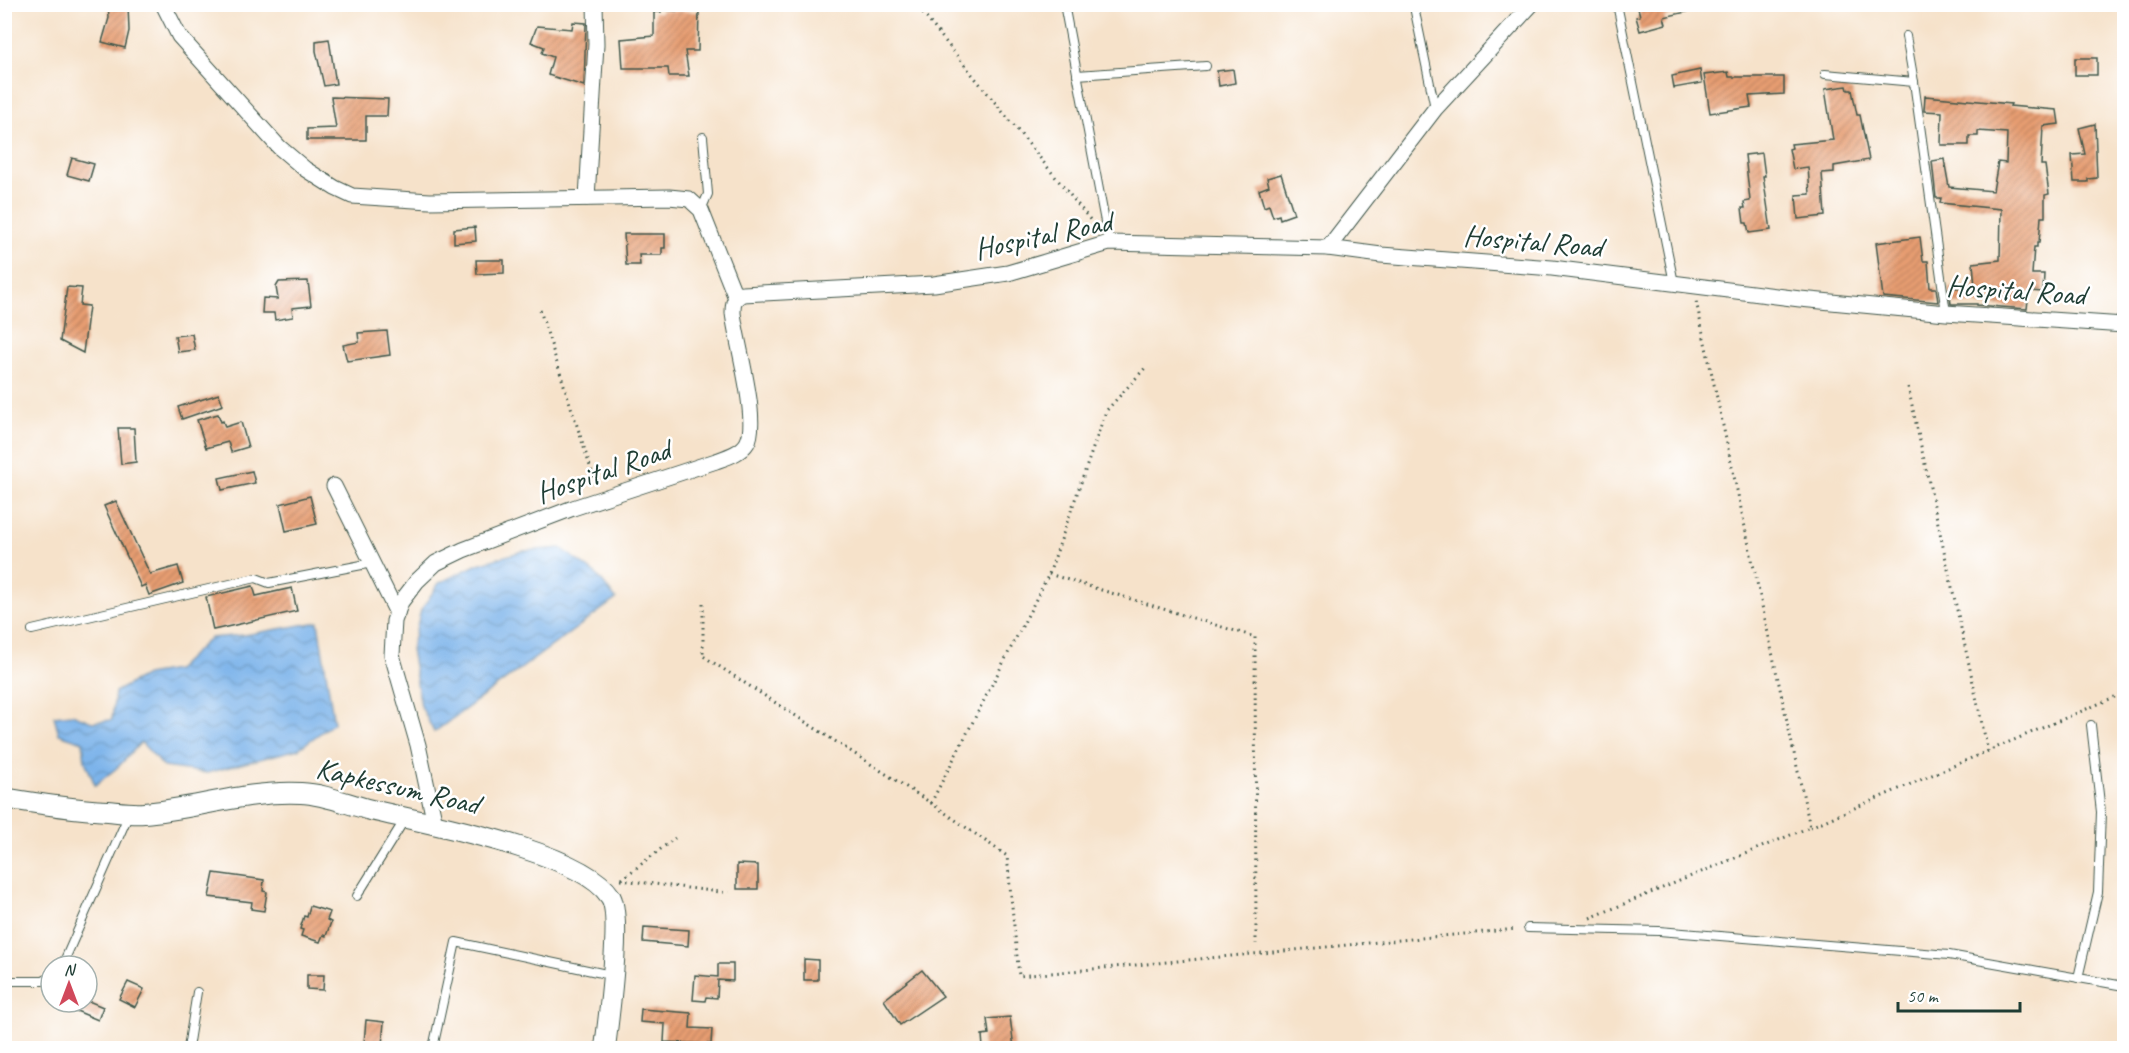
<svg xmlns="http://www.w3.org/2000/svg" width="2129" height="1053" viewBox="0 0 2129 1053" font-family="Caveat,sans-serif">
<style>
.water{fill:url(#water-waves);stroke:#4d788f;stroke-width:1.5}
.building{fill:url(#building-hatch)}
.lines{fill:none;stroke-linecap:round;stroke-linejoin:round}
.service-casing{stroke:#3f564a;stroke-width:10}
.minor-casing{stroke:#3f564a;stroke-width:17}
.tertiary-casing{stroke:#3f564a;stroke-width:22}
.path{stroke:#3f564a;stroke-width:3;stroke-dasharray:1.5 4.5;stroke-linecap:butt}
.service{stroke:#fff;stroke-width:8}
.minor{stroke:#fff;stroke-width:15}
.tertiary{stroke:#fff;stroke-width:20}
.labels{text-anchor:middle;stroke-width:5;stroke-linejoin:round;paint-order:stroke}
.street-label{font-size:30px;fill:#1f3d34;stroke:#fff}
</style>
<defs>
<pattern id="water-waves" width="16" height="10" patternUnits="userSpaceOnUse" patternTransform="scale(1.5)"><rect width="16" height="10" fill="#7bb3ea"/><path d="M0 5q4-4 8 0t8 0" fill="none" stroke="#6493be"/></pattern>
<pattern id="building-hatch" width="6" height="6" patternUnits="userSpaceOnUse" patternTransform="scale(1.5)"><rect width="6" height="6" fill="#e79d71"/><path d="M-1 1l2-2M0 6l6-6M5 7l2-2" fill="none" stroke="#bb815e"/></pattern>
</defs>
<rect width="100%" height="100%" fill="#fff"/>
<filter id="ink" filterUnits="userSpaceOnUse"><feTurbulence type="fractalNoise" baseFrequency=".0167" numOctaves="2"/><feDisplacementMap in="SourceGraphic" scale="12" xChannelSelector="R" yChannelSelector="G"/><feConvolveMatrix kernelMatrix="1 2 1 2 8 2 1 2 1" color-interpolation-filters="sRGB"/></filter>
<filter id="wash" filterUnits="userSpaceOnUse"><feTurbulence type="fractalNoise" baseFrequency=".008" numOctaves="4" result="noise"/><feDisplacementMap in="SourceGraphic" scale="24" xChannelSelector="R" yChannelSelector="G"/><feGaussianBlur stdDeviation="1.35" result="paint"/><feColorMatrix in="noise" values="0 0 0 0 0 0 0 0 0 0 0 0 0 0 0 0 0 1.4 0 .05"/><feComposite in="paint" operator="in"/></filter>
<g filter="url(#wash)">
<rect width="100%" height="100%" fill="#f6e2ca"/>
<g class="water">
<path d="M561,548L597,575L616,599L434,732L421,706L411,649L421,610L439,583L478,564L523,551Z"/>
<path d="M318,622L334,723L298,749L207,773L164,767L141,742L118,767L95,785L85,761L83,742L59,734L54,716L72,714L92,722L112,720L115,692L146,675L176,670L210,638L244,635Z"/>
</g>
<g id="blocks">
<g class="building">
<path d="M108,4H128L129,31L125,48L102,42L109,18Z"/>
<path d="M1637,4H1695V10L1664,17L1666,24L1640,31L1636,17L1640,16Z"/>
<path d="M661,10L699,12L698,51H685L689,76H669L668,68H623L621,39L654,36V12H661Z"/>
<path d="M573,22L586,23L584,86L548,75L553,57L542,53L544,47L531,42L537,26L572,29Z"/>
<path d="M329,39L336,84L324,86L316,51V41Z"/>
<rect x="2075" y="58" width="22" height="17"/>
<path d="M1233,69L1235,83L1219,86L1217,71Z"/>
<path d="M1700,70L1702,83L1674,88L1672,76Z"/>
<path d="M1728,72L1729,77H1784V94L1749,96L1751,107L1710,113L1704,75Z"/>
<path d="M1847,86L1848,90H1852L1857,115H1860L1869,160L1834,166V172L1822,173L1825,216L1798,219L1796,195L1810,194L1808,167L1793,169L1789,149L1792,148L1791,144L1833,140L1825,89Z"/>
<path d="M1925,96L2011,104L2010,106L2057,110L2059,124L2043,126L2041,165H2045L2049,194L2045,195V217H2041L2039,243H2037V247H2034L2032,274H2044L2043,292L2029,291L2027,309L1977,305V304H1951L1949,288L1975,287L1973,263L2000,260L2001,209L1940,203L1941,198H1936L1932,161L1944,159L1949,187L1993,191L1998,162L2006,163L2007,133L1978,131V136H1969V145H1941L1942,112L1924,111Z"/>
<path d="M331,97L388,99L387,116H366V140H307V129L336,128Z"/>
<path d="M2095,124L2097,178L2088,179V182H2074L2072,155L2085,154L2079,128Z"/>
<path d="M1762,153L1765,176H1763L1771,230L1749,233L1747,223H1744L1742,208H1745L1744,202L1750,201L1745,155Z"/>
<path d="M72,158L94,164L89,181L67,175Z"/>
<path d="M1281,174L1294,214L1280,219L1279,215L1273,217L1269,205L1264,207L1259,190L1269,186L1267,178Z"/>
<path d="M475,227L476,241L454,243V229Z"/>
<path d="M624,234H665V248H662V255H639L640,265H626Z"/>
<path d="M1920,237L1923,261H1928L1930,288H1936L1938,302L1883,297L1876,243Z"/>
<path d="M476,260H504V273L477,274Z"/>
<path d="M308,281L311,306L292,308L293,317L275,320L274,313H262L263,298L278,299L276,287L279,282Z"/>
<path d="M67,287L82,288L80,305L89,306L83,353L60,341Z"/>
<path d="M387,331L390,355L347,361L343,345L359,342L358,333Z"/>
<path d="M192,334L195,350L178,352L175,336Z"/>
<path d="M219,394L223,405L182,419L178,407Z"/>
<path d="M218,414L221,422L223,421L225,427L241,422L248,447L231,452L228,442L206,448L197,420Z"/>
<path d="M118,428H134L136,462L121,464Z"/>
<path d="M252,471L255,483L222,490L219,478Z"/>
<path d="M310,496L317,524L286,531L280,504Z"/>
<path d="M116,501L150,574L178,566L183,583L149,595L145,585L141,587L104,506Z"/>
<path d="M253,586L256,596L292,588L297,611L213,630L206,597Z"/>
<path d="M737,864L758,865V889H737Z"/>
<path d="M214,873L264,880L263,891L267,892L264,911L251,909L252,902L209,897Z"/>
<path d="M310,906L330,912L327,920L331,922L326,936L323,935L320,942L301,936L303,930L300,929L304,916L307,917Z"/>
<path d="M644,927L689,930L688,946L643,942Z"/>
<path d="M804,959L818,960V980H804Z"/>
<path d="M718,964H733V981L718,980L717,998L706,997L705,1001L693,1000L695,975L718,977Z"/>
<path d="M922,970L943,996L900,1025L884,1000Z"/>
<path d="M307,975H324L323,990L307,989Z"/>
<path d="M128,982L144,989L135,1007L119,999Z"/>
<path d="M55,1002H91L103,1007L98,1020Z"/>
<path d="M641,1009L691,1013L690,1028L712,1029L711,1044L664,1042L665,1024L640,1022Z"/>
<path d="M1010,1017L1014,1048H983L982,1035L989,1034L987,1019Z"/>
<path d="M366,1020L384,1022L382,1045L364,1043Z"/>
</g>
</g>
</g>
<g filter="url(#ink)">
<use href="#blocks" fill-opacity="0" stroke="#3f564a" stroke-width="1.5"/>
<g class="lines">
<g class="service-casing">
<g id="service">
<path d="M1064,4L1109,243"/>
<path d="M1617,4L1674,283"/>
<path d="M1414,7L1435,108"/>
<path d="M1906,36L1914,82"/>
<path d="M1825,74L1914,82L1946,313"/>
<path d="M1077,75L1206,66"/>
<path d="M701,210L708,194L703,137"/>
<path d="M32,630L256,578L269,583L372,563"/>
<path d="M357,896L405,819"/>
<path d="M1528,928L1659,931L1949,955L2124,986"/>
<path d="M62,966L129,814"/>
<path d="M2078,978L2098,892L2101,812L2091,725"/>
<path d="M4,981H43L51,977"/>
<path d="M188,1048L197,992"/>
<path d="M433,1048L456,942L611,975"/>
<path d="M844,1048H856"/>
</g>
</g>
<g class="minor-casing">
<g id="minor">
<path d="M163,4L179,36L279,147L305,169L335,188L352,196L430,201L669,197L689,199L701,210L736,298"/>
<path d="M587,198L596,44L595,4"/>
<path d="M1328,248L1435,109L1532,4"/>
<path d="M334,486L397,613"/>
<path d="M435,824L418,745L392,655L394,621L401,602L417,581L436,563L463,550L573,508L716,461C727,457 741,453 747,443C760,422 736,341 733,313C733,303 733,299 743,294L934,284L1008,273L1109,243L1328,248L1381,255L1552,268L1800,299L1946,313L2124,325"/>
</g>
</g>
<g class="tertiary-casing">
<path id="tertiary" d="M4,798C39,804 73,809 108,811C119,812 132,814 144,813C195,809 249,790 301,793C325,794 347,804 371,810C425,823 581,851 610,896C623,914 608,1022 605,1048"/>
</g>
<g class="path">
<path d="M915,4L1092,222"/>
<path d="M540,310L596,485"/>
<path d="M1908,387L1988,751"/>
<path d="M1049,574L1255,637L1256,944"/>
<path d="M703,603V656L931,803L1007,856L1019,976L1517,929"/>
<path d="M931,803L1049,574L1106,411L1146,367"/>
<path d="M1810,827L2124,693"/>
<path d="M622,879L675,838"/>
<path d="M621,880L729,893"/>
<path d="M1590,918L1810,827L1696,301"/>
</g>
<use href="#service" class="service"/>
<use href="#minor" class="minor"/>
<use href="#tertiary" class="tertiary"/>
</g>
</g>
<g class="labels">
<g class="street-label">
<text transform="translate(1043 235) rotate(-12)" y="10">Hospital Road</text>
<text transform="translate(1533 241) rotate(5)" y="10">Hospital Road</text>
<text transform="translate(2016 290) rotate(4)" y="10">Hospital Road</text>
<text transform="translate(603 471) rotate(-19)" y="10">Hospital Road</text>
<text transform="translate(398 786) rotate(13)" y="10">Kapkessum Road</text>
</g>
</g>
<rect width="2129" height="1053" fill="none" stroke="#fff" stroke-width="24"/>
<g transform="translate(69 984)"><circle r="28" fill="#ffffff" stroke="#a5b1ae" stroke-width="1.5"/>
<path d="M0-4.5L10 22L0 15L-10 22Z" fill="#d1495b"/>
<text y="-9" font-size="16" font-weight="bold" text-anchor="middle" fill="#1f3d34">N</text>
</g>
<path d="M1898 1002v9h122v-9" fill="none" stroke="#1f3d34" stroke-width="3"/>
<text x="1907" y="1002" font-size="18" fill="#1f3d34" stroke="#ffffff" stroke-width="4.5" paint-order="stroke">50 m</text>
</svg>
